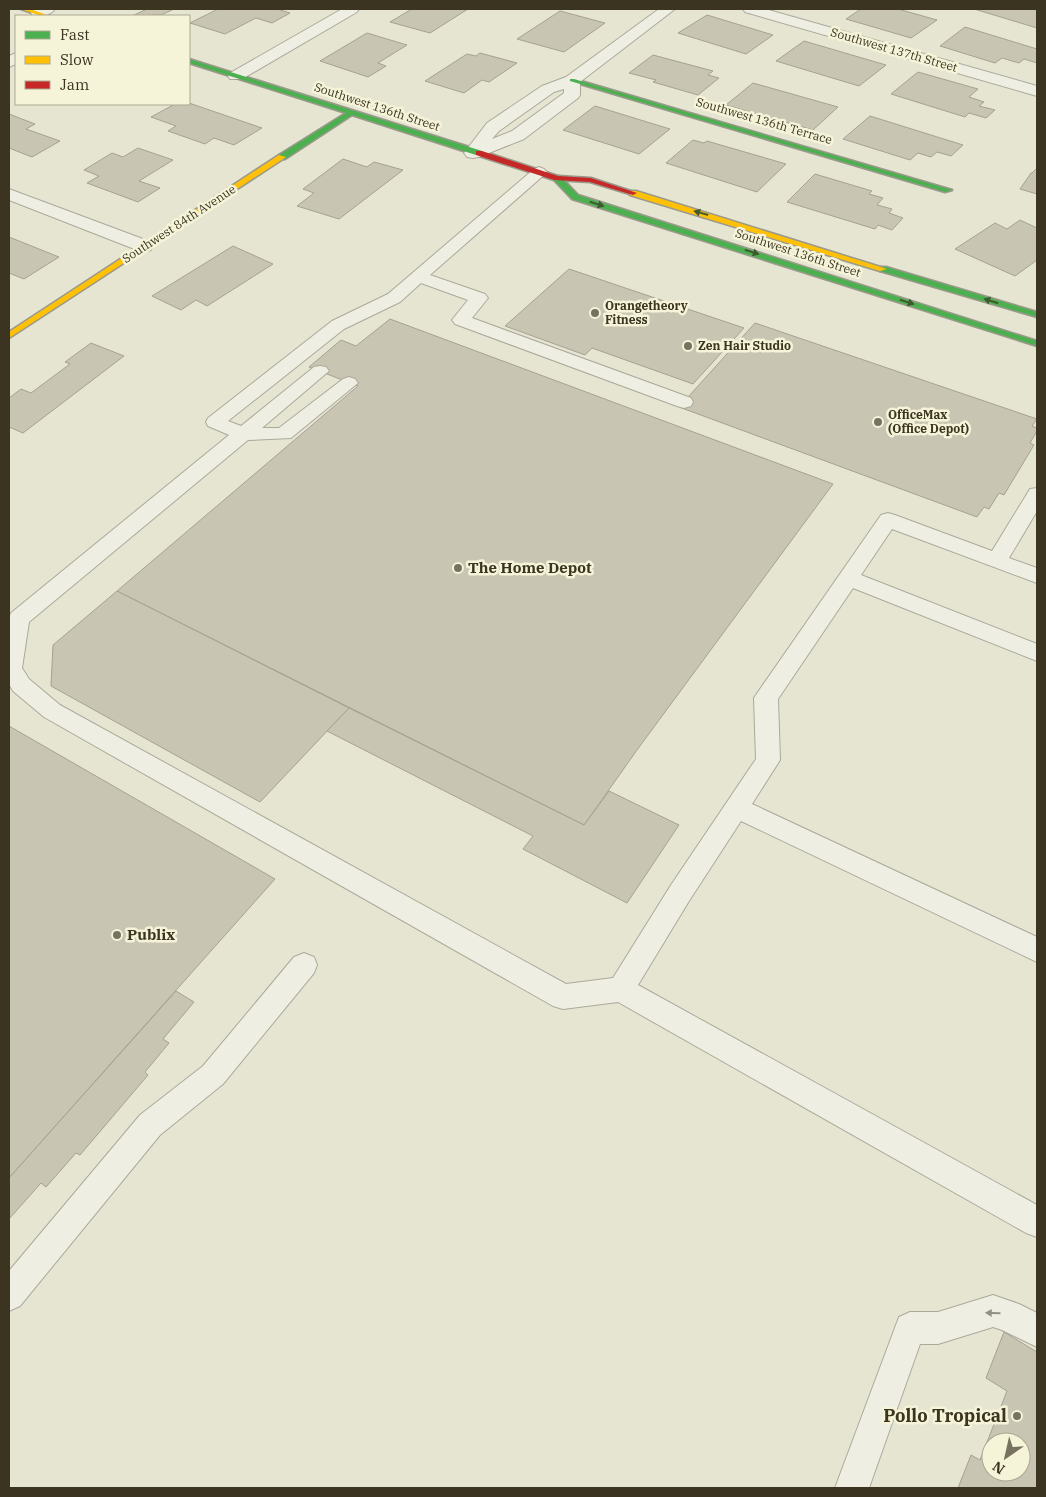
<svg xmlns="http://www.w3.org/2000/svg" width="1046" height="1497" viewBox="0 0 1046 1497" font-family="'IBM Plex Serif',serif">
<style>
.building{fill:#c9c5b3;stroke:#a6a191;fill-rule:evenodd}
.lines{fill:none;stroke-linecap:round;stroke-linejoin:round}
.lane-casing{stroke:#aca99a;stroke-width:2}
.street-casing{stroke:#aca99a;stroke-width:2}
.fast-casing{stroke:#9b998a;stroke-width:3}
.slow-casing{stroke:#9b998a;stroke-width:3}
.jam-casing{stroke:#9b998a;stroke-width:3}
.lane{fill:#eeeee3;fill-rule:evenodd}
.street{fill:#eeeee3;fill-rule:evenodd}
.fast{fill:#4caf50;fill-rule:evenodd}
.slow{fill:#ffc107;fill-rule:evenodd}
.jam{fill:#c62828;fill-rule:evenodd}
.oneway{fill:#40592f}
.oneway2{fill:#949182}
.poi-dot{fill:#77725f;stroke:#f5f4d9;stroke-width:2}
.labels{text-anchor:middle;stroke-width:5;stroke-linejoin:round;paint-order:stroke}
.far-street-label{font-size:12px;fill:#3b3421;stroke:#f5f4d9}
.far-poi-label{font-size:12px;font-weight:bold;fill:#3b3421;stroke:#f5f4d9;text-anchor:start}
.poi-label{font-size:15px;font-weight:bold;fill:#3b3421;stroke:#f5f4d9;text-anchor:start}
.near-poi-label{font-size:18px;font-weight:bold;fill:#3b3421;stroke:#f5f4d9;text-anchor:end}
</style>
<rect width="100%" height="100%" fill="#e6e5d2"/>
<g class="building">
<path d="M141,9H174L161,15L132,16L145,10Z"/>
<path d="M218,9H277L290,13L272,23L256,18L225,34L190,23Z"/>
<path d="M412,9H468L430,33L390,22Z"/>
<path d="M861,9H898L937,20L911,38L846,19Z"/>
<path d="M974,9H1037V28Z"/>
<path d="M560,11L605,23L564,52L517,39Z"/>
<path d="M707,15L773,35L746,54L678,33Z"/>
<path d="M965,27L1037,49V63L1024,59L1019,63L1002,58L995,63L940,46Z"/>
<path d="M367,33L407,45L378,63L386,66L368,77L320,61Z"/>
<path d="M804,41L886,65L859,86L776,61Z"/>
<path d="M480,53L517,63L489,82L482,80L464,93L425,81L467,54L476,56Z"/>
<path d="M653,55L713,71L708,75L719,78L698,95L653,82L656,80L629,73Z"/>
<path d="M918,72L978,89L969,97L984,102L979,106L995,110L986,118L969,113L965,117L891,94Z"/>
<path d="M753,83L838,107L813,130L726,105Z"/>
<path d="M189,103L262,128L234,145L214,138L205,144L168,131L176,126L151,117L175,104Z"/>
<path d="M595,106L670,129L639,154L563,130Z"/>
<path d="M9,114L35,124L26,129L60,141L32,157L9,148Z"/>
<path d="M870,116L963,145L951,156L937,152L931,157L918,153L910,160L843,139Z"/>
<path d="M693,140L704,143L707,141L786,164L757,192L666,163Z"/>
<path d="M138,148L173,160L139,181L160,188L138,202L87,183L99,176L84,170L112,153L123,157Z"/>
<path d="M343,159L367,167L374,162L403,170L339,219L297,206L314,193L303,189Z"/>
<path d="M1037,168V194L1020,189L1031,173H1032Z"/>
<path d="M815,174L872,191L869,194L883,198L877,205L892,209L889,213L903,218L892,230L878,225L875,229L787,202Z"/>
<path d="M1020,220L1037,228V260L1015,276L955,249L995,223L1007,229Z"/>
<path d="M9,237L59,257L24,279L9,273Z"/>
<path d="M233,246L273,264L207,306L196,300L181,310L152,296Z"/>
<path d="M569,269L744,328L693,384L592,348L585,355L505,326Z"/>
<path d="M390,319L833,484L637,750L584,825L117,591L358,386L309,367L341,340L356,346Z"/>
<path d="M755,323L1037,419L1032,426L1037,428V431L1030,443L1034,445L1004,495L999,493L989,509L984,507L977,517L679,407Z"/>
<path d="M91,343L124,356L23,433L9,427V398L21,389L31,393L70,364L65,362Z"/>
<path d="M117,591L349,708L260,802L51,686L53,645Z"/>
<path d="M349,708L584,825L609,791L679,825L627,903L523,849L533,836L327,731Z"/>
<path d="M9,726L275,879L9,1178Z"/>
<path d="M176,991L194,1002L163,1039L169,1043L145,1072L148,1075L80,1155L76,1153L46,1187L41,1183L9,1219V1178Z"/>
<path d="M1004,1332L1037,1352V1488H958L971,1455L980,1460L1007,1391L986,1378ZM991,1442H1021V1472H991Z"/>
</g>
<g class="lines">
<g class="lane-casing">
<g id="lane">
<path d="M539,167L544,169L547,172L544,175L430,275L485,294L488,298L472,318L691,398L693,402L691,406L684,408L677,406L455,324L452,320L468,300L421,283L400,302L344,329L228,421L241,426L314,367L320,366L326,367L329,371L262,428H279L343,379L349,377L355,379L358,383L291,438L248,440L29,622L22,668L29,679L60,705L566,984L613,978L671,885L756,759L754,698L758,692L881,515L888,513L895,515L992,551L1030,489L1037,488V511L1009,558L1037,568V583L892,529L861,575L1037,644V661L853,588L778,699L780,760L752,804L1037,937V962L741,821L689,901L638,985L1037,1205V1237L1026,1233L618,1002L563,1009L553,1006L44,717L13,691L9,684V618L11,613L229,435L208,426L206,422L208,418L332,321L388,294L534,169Z"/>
<path d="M304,953L314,957L317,965L314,973L223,1084L160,1135L20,1306L9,1311V1271L140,1115L203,1066L294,957Z"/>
<path d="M993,1295L1019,1304L1037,1313V1347L1002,1330L993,1327L938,1344H920L869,1488H835L899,1317L910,1312H938Z"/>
</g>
</g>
<g class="street-casing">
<g id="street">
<path d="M35,9H55C50,16 41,16 33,16L31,13Z"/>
<path d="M342,9H359L357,12L242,79H230L228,76L230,73Z"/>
<path d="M659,9H675L580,82V95L578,98L524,139L479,157L473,158L467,157L464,153L487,123L542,86L566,77ZM564,89V93L512,131L492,139L499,131L554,92Z"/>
<path d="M743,9H765L1037,86V96L745,12Z"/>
<path d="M16,53V64L9,67V56Z"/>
<path d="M9,189L151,242L153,246L151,250L144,252L137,250L9,200Z"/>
</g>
</g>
<g class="fast-casing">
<g id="fast">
<path d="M189,59L482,151L483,153L476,155L352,115L285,159H279V155L346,113L189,63Z"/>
<path d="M570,79H574L952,190L945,192L570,81Z"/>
<path d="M554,176H560L578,195L1037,341V346L572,199L554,180Z"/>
<path d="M880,267H886L1037,312V317L880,271Z"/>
</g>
</g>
<g class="slow-casing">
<g id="slow">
<path d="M21,9H30L50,16H41Z"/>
<path d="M279,155L286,157L9,338V332Z"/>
<path d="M630,191H636L887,269L880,271L630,195Z"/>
</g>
</g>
<g class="jam-casing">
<path id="jam" d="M476,151H482L558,176L591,178L637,193L633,195L590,182L554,180L476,155Z"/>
</g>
<use href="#lane" class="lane"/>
<use href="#street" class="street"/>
<use href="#fast" class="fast"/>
<use href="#slow" class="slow"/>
<use href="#jam" class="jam"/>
</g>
<defs><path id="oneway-solid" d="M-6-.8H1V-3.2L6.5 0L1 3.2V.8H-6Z" transform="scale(1.25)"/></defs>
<g class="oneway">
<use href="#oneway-solid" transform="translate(597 204) rotate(17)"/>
<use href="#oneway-solid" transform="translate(701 213) rotate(-164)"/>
<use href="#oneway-solid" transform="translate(752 252) rotate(18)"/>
<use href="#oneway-solid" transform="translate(991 301) rotate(-163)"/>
<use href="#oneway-solid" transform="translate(907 302) rotate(18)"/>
</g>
<use class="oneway2" href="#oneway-solid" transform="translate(993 1313) rotate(-179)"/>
<g class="poi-dot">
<circle cx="595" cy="313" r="5"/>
<circle cx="688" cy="346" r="5"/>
<circle cx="878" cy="422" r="5"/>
<circle cx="458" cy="568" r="5"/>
<circle cx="117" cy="935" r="5"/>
<circle cx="1017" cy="1416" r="5"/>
</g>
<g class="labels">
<g class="far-street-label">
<text transform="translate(894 50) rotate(16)" y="4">Southwest 137th Street</text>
<text transform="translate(377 107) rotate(18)" y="4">Southwest 136th Street</text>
<text transform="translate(764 121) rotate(16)" y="4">Southwest 136th Terrace</text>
<text transform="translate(179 224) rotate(-33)" y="4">Southwest 84th Avenue</text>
<text transform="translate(798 253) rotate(18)" y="4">Southwest 136th Street</text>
</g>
<g class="far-poi-label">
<text x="605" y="310">Orangetheory<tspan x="605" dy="14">Fitness</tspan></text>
<text x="698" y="350">Zen Hair Studio</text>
<text x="888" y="419">OfficeMax<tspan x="888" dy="14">(Office Depot)</tspan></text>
</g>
<g class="poi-label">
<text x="468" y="573">The Home Depot</text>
<text x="127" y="940">Publix</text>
</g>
<g class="near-poi-label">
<text x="1007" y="1422">Pollo Tropical</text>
</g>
</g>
<rect width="1046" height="1497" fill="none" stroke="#3b3421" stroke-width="20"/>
<rect x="15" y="15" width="175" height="90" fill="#f5f4d9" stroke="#aba78f"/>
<rect x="25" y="31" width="25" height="8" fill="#4caf50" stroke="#aba78f"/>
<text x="60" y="40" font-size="15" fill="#3b3421">Fast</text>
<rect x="25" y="56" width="25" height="8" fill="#ffc107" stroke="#aba78f"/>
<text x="60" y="65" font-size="15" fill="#3b3421">Slow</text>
<rect x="25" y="81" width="25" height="8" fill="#c62828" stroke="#aba78f"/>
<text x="60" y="90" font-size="15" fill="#3b3421">Jam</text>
<g transform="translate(1006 1457) rotate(214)"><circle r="24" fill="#f5f4d9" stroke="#aba78f"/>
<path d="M0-4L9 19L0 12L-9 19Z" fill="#77725f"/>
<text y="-8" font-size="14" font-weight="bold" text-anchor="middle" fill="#3b3421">N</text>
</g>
</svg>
